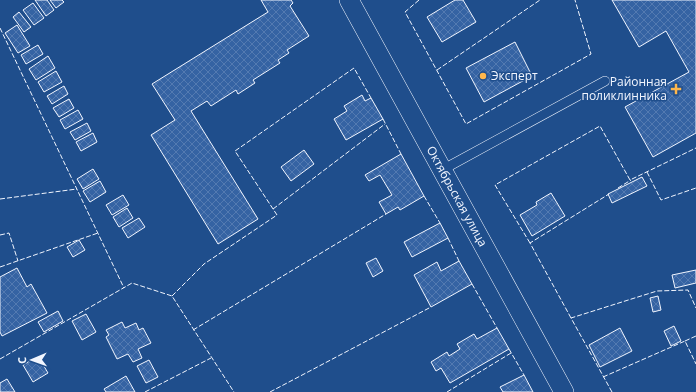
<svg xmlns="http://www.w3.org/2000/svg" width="696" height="392" viewBox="0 0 696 392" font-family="'Open Sans',sans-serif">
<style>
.building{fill:url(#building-cross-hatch);stroke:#f2f6ff}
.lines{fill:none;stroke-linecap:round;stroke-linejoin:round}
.lane-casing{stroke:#f2f6ff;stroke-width:10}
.street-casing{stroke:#f2f6ff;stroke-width:20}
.lane{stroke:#1f4e8c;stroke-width:9}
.street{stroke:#1f4e8c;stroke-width:19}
.fence{stroke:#f2f6ff;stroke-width:1;stroke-dasharray:5 2;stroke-linecap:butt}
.poi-dot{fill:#ffb74d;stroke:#1f4e8c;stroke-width:1.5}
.labels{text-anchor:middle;stroke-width:3;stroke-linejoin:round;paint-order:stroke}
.poi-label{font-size:12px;fill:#f2f6ff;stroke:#1f4e8c;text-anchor:start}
.street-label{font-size:12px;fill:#f2f6ff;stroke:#1f4e8c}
</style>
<defs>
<pattern id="building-cross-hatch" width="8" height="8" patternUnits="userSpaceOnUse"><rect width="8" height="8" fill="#3563a3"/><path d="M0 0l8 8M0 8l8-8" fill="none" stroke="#537ab1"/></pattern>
</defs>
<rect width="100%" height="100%" fill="#1f4e8c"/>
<g class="building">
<path d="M35,0H47L54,10L46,16Z"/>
<path d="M50,0H62L64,2L56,8Z"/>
<path d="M261,0H291L293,3L290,6L309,36L287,50L289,53L278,60L280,63L253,80L255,83L238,94L236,90L211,106L207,101L191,111L258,219L218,244L151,135L175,120L152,84L268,12Z"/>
<path d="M455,0H463L476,22L442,42L427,17Z"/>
<path d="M612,0H696V133L653,157L625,107L689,72L666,31L639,47Z"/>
<path d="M33,3L44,18L34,25L23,10Z"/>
<path d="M19,12L31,27L24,32L13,17Z"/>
<path d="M17,25L30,46L18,53L5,33Z"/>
<path d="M515,42L532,76L484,102L466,68Z"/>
<path d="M38,45L43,54L26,64L21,55Z"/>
<path d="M48,56L55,68L36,80L29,69Z"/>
<path d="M56,71L62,82L44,92L38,82Z"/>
<path d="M64,86L68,94L52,104L47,96Z"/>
<path d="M362,95L365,101L371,98L383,119L346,140L334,119L347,111L344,106Z"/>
<path d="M69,99L74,108L59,117L53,108Z"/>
<path d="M78,110L83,119L65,129L60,120Z"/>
<path d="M87,123L91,131L75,140L70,132Z"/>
<path d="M93,133L97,142L81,151L76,142Z"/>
<path d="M304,150L314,164L291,181L281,167Z"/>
<path d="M401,154L424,196L400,210L398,207L386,214L379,202L392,195L380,175L369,181L365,175Z"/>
<path d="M93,169L99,179L83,189L77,179Z"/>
<path d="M642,177L647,186L612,203L608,194Z"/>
<path d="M100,181L106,192L90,202L83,191Z"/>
<path d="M551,193L565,216L532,236L520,215L537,205L536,202Z"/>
<path d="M123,195L129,205L112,215L106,205Z"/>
<path d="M127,208L133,218L119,227L113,217Z"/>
<path d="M139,218L145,227L128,238L122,228Z"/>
<path d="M440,223L448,238L412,257L404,242Z"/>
<path d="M79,240L85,250L73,257L67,247Z"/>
<path d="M376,258L383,271L373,277L366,263Z"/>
<path d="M459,261L472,284L431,307L414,275L437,262L441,271Z"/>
<path d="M17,268L27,287L31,284L47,313L2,336L0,332V277Z"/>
<path d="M696,270V283L675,288L672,275Z"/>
<path d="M658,296L661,310L653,312L650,298Z"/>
<path d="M58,311L63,321L44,332L38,322Z"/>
<path d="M86,314L96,332L82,340L72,321Z"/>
<path d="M122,322L125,328L136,323L139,330L143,328L151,343L138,349L142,358L133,362L128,354L117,359L106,337L109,335L106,330Z"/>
<path d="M674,326L681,341L671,346L664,331Z"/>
<path d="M497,328L509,349L450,383L441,368L436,371L431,362L447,352L449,356L460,349L457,344L474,334L477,339Z"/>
<path d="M620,328L632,351L600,367L589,345Z"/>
<path d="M38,356L48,373L33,382L23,365Z"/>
<path d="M149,360L158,377L146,383L137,366Z"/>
<path d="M524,375L533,392H503L500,387Z"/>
<path d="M126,376L135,392H106L104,389Z"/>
<path d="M7,379L15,392H0V383Z"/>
</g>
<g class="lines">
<g class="lane-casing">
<path id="lane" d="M442,170L605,81"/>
</g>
<g class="street-casing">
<g id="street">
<path id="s1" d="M349,0L564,392"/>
</g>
</g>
<use href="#lane" class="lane"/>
<use href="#street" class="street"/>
<g class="fence">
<path d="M419,0L405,12L466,124L591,54L575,0"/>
<path d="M0,28L124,288"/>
<path d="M437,70L540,0"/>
<path d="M383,119L401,154"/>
<path d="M647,172L661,200L696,188"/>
<path d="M618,188L631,180"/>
<path d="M424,196L440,223"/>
<path d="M0,199L77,189"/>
<path d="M273,209L385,124"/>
<path d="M0,235L9,233L18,261"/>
<path d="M448,238L459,261"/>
<path d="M530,243L495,185L600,126L630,180L696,148"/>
<path d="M0,267L98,233"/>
<path d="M472,284L497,328"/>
<path d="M172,296L204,264L277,215L235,151L354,68L371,98"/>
<path d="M571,318L530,243L609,194"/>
<path d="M193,330L386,214"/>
<path d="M685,341L696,336"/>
<path d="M509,349L524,375"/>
<path d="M0,359L132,283L172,296L234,392"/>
<path d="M603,377L685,341L696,364"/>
<path d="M145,392L211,358"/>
<path d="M270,392L431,307"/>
<path d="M447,392L511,353"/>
<path d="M612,392L571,318L657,291L688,290L696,308"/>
</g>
</g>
<g class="poi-dot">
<circle cx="483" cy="76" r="4"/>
<path d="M674 83h4v4h4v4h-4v4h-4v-4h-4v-4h4z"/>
</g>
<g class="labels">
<g class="poi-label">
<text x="491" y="80">Эксперт</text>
<text x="667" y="86" text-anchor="end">Районная<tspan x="667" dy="14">поликлинника</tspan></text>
</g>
<g class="street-label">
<text dy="4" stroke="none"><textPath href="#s1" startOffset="224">Октябрьская улица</textPath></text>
</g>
</g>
<g transform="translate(32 360) rotate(268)" stroke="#1f4e8c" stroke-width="3" paint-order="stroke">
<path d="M0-3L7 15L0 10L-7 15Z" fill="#f2f6ff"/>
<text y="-6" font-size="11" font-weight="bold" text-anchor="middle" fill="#f2f6ff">С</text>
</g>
</svg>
